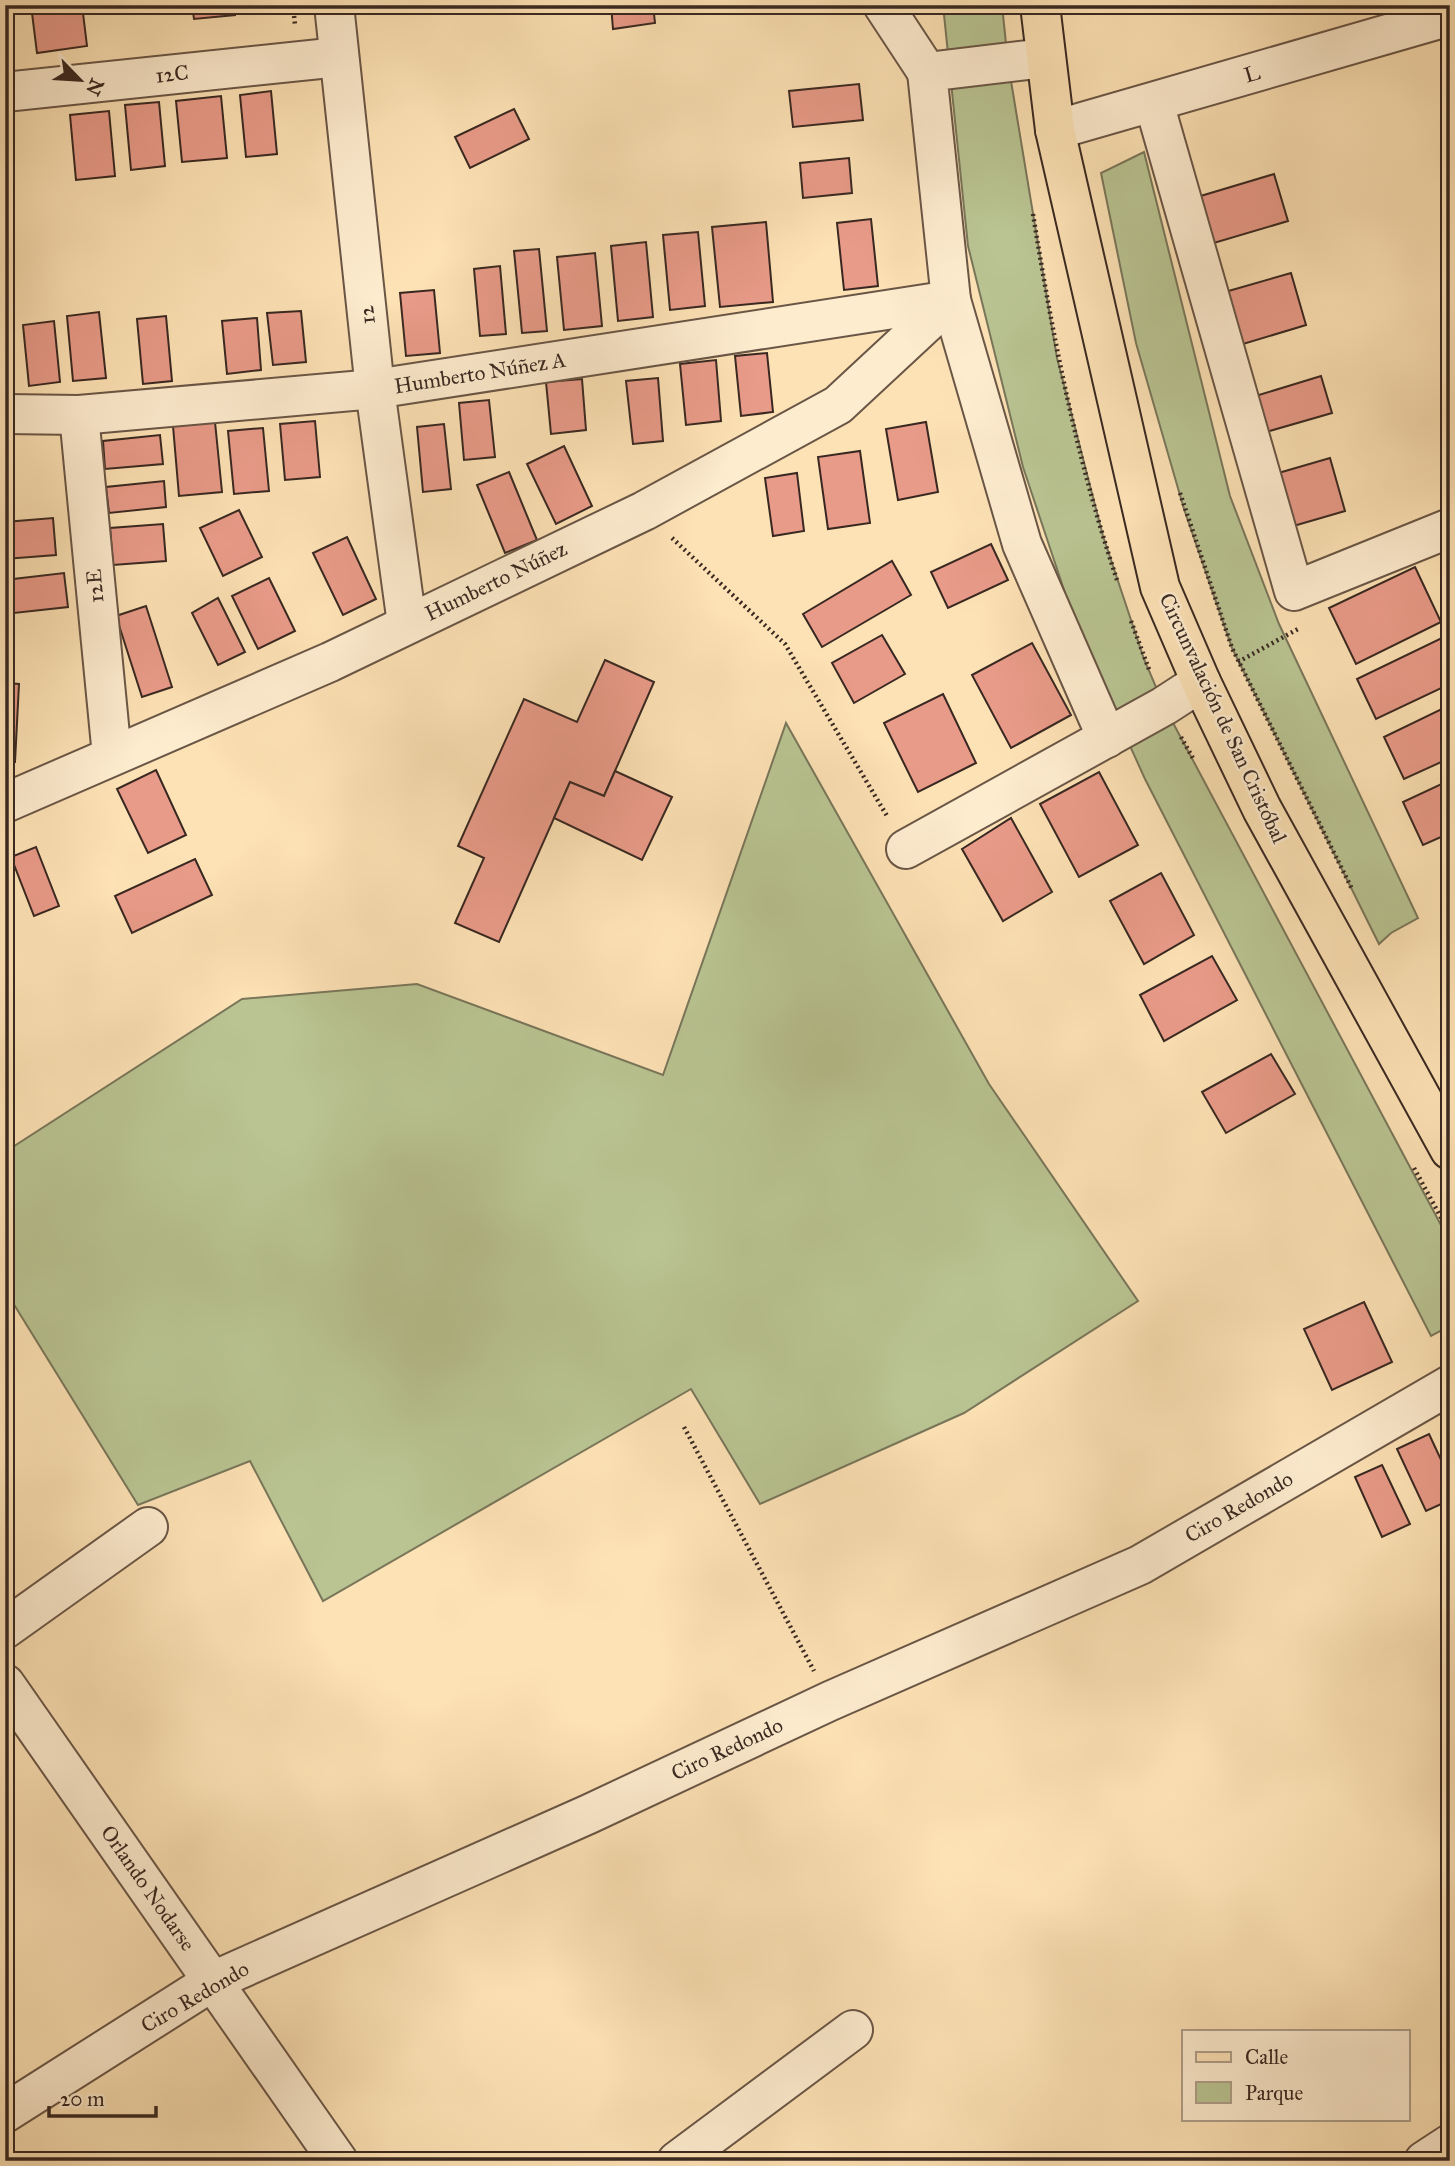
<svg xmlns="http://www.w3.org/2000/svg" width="1455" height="2166" viewBox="0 0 1455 2166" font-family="'IM FELL Great Primer',serif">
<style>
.green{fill:#b9c492;stroke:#79765a;stroke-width:2}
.building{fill:#e99b89;stroke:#392821;stroke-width:2}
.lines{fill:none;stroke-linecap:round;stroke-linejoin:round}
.minor-casing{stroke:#6a5646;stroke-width:42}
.major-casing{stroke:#392821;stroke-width:42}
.path{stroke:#392821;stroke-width:4.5;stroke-dasharray:2 3.5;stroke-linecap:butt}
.minor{stroke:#feeccf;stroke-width:38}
.major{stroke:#fde2b5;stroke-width:38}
.labels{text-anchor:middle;stroke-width:5;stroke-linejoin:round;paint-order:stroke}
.street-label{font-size:21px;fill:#392821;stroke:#feeccf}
</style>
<rect width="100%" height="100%" fill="#fde2b5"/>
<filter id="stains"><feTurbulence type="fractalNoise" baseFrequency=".00286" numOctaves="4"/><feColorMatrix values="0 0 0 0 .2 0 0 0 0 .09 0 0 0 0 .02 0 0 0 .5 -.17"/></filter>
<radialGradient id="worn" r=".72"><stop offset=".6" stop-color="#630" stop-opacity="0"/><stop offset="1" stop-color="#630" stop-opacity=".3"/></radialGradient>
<g class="green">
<path d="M943,5H1002L1008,63L1057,358L1103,536L1144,659L1164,706L1450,1242V1326L1431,1336L1145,779L1077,629L1023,467L968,246Z"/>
<path d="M1144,152L1230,496L1279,624L1418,918L1391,933L1379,944L1232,648L1184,509L1136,343L1101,173Z"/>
<path d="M786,723L989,1084L1138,1301L964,1413L760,1504L691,1389L323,1601L250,1461L138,1505L5,1290V1152L242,999L417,984L663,1075Z"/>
</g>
<g class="building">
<path d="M31,5H82L87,46L37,53Z"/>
<path d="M192,5H234L235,15L194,19Z"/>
<path d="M611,5H653L655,23L613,29Z"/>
<path d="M859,84L863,120L793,127L789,91Z"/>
<path d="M271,91L277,154L246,157L240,95Z"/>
<path d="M221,96L227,158L182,162L176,101Z"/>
<path d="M159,102L165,166L131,170L125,105Z"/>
<path d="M514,109L529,139L470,168L455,137Z"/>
<path d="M109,111L115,176L76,180L70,115Z"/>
<path d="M849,158L852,193L803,198L800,163Z"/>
<path d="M1274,174L1288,221L1207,245L1194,198Z"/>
<path d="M871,219L878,286L844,290L837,223Z"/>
<path d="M766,222L773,302L720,307L712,227Z"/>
<path d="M698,232L705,306L670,310L663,235Z"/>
<path d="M646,242L653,317L618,321L611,246Z"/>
<path d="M539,249L547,331L522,333L514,251Z"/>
<path d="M595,253L602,326L564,330L557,257Z"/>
<path d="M500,266L506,334L480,336L474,269Z"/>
<path d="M1291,273L1306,325L1233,347L1218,294Z"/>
<path d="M434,290L440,353L406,356L400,293Z"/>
<path d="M301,311L306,362L273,365L267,313Z"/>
<path d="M99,312L106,378L73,381L67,316Z"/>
<path d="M166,316L172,381L143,384L137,319Z"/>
<path d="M257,318L261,370L227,374L222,321Z"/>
<path d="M54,321L60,382L29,386L23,325Z"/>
<path d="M5,331L9,376H5Z"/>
<path d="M767,353L773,412L741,416L735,356Z"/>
<path d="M716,360L721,421L686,425L680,364Z"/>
<path d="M1321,376L1332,413L1259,434L1249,398Z"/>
<path d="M658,378L663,441L633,444L626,381Z"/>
<path d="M582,379L586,430L551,434L546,382Z"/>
<path d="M489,400L495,457L464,460L459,403Z"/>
<path d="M315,421L320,477L285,480L280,424Z"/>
<path d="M215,422L222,492L179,496L173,426Z"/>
<path d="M926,422L938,492L898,500L886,429Z"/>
<path d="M444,424L451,489L423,492L417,427Z"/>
<path d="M263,428L269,491L234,494L228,431Z"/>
<path d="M160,435L163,464L105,469L103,441Z"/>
<path d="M564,446L592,506L556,524L527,464Z"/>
<path d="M860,451L870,523L828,529L818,457Z"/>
<path d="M1330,458L1345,511L1290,527L1275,474Z"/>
<path d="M509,472L537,540L505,553L477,485Z"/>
<path d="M797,473L804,531L773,536L765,478Z"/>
<path d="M164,481L166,507L109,513L106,487Z"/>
<path d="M239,510L262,557L223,576L200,528Z"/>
<path d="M53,518L56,555L5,559V522Z"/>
<path d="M163,524L166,561L113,565L110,528Z"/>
<path d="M347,537L376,599L343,615L313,553Z"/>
<path d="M991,544L1008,580L948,608L931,572Z"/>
<path d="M892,561L911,595L822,647L803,614Z"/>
<path d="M1415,567L1441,622L1356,664L1329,608Z"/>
<path d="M64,573L68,607L5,614V580Z"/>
<path d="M269,578L295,631L258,649L232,596Z"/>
<path d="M218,598L245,652L218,665L192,613Z"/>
<path d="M146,606L172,687L142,697L116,616Z"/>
<path d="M882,635L905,674L854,703L832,663Z"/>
<path d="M1448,635L1450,684L1376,719L1357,679Z"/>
<path d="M1032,643L1071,715L1011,748L972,675Z"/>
<path d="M605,660L654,682L604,796L570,782L499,942L455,923L484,858L458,846L524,699L577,722Z"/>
<path d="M5,683L19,684L15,762L5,761Z"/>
<path d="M943,694L976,763L918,792L884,723Z"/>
<path d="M1450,705V758L1404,779L1384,737Z"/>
<path d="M156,770L186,835L148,853L117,789Z"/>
<path d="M615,771L672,797L642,860L554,818L570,782L604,796Z"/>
<path d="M1099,772L1138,845L1079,877L1040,804Z"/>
<path d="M1450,780V833L1423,845L1403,802Z"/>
<path d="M1011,818L1052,892L1003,921L962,849Z"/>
<path d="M36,847L59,906L34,916L11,857Z"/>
<path d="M195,859L212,895L132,933L115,896Z"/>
<path d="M1161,873L1194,935L1144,964L1110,901Z"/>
<path d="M1212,956L1237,1000L1164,1041L1140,995Z"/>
<path d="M1271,1054L1295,1094L1226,1133L1202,1092Z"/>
<path d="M1364,1302L1392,1362L1332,1390L1304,1329Z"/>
<path d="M1429,1434L1450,1479V1500L1426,1511L1397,1449Z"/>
<path d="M1382,1465L1410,1524L1382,1537L1355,1477Z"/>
</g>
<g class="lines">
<g class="minor-casing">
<g id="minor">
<path d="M334,5L375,389L407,624"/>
<path d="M883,5L927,72"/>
<path d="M1045,58L927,72L951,300L1022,544L1107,738"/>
<path d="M5,92L339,57"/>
<path d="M1154,103L1294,591L1450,528"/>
<path d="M1055,130L1450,16"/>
<path d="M5,414L79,415L375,389L951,300"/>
<path d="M79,415L112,756"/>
<path d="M5,803L330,662L644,511L838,405L951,300"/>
<path d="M906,849L1164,706L1201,682"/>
<path d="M5,1629L148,1527"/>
<path d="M5,1684L338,2161"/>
<path d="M5,2113L213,1981L589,1814L830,1701L1140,1565L1450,1385"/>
<path d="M677,2161L853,2030"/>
<path d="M1424,2161L1450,2144"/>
</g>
</g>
<g class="major-casing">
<path id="major" d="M1040,5L1055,130L1160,587L1201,682L1262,809L1450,1150"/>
</g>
<g class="path">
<path d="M293,5L295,25"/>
<path d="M677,5L678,13"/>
<path d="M1033,214C1053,339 1077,460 1117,580"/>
<path d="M1180,493L1232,648L1352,889"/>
<path d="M672,538L785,644L887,816"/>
<path d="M1131,621L1150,672"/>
<path d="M1238,662L1298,629"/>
<path d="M1181,737L1194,760"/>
<path d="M1414,1168L1450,1234"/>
<path d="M684,1427L814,1671"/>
</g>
<use href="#minor" class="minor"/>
<use href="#major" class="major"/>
</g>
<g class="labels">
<g class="street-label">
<text transform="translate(172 74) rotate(-6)" y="7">12C</text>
<text transform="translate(1252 74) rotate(-16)" y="7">L</text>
<text transform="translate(367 315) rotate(-96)" y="7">12</text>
<text transform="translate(480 373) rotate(-9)" y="7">Humberto Núñez A</text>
<text transform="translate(496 581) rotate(-26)" y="7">Humberto Núñez</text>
<text transform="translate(95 586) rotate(-95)" y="7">12E</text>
<text transform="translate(1223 718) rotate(65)" y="7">Circunvalación de San Cristóbal</text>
<text transform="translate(1239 1507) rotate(-30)" y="7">Ciro Redondo</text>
<text transform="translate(727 1749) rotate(-25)" y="7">Ciro Redondo</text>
<text transform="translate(148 1888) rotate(55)" y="7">Orlando Nodarse</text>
<text transform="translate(195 1997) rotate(-30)" y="7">Ciro Redondo</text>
</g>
</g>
<rect width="1455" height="2166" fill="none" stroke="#fde2b5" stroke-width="28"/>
<rect x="7" y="7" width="1441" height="2152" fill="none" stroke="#392821" stroke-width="3.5"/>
<rect x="14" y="14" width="1427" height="2138" fill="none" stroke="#392821" stroke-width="2"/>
<rect x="1182" y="2030" width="228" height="91" fill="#feeccf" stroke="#af9e89" stroke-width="2"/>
<rect x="1196" y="2052" width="35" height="10" fill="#fde2b5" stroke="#af9e89" stroke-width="2"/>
<text x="1245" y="2064" font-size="21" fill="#392821">Calle</text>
<rect x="1196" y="2082" width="35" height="21" fill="#b9c492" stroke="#af9e89" stroke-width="2"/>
<text x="1245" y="2100" font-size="21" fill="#392821">Parque</text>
<g transform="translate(80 80) rotate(115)" stroke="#feeccf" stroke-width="5" paint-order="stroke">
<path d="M0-5L12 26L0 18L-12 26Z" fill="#392821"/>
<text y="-10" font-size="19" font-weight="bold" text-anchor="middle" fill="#392821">N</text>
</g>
<path d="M49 2106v10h107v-10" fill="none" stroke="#392821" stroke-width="3.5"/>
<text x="60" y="2106" font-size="21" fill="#392821" stroke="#feeccf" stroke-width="5" paint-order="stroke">20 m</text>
<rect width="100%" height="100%" filter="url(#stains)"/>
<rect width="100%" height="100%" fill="url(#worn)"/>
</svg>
